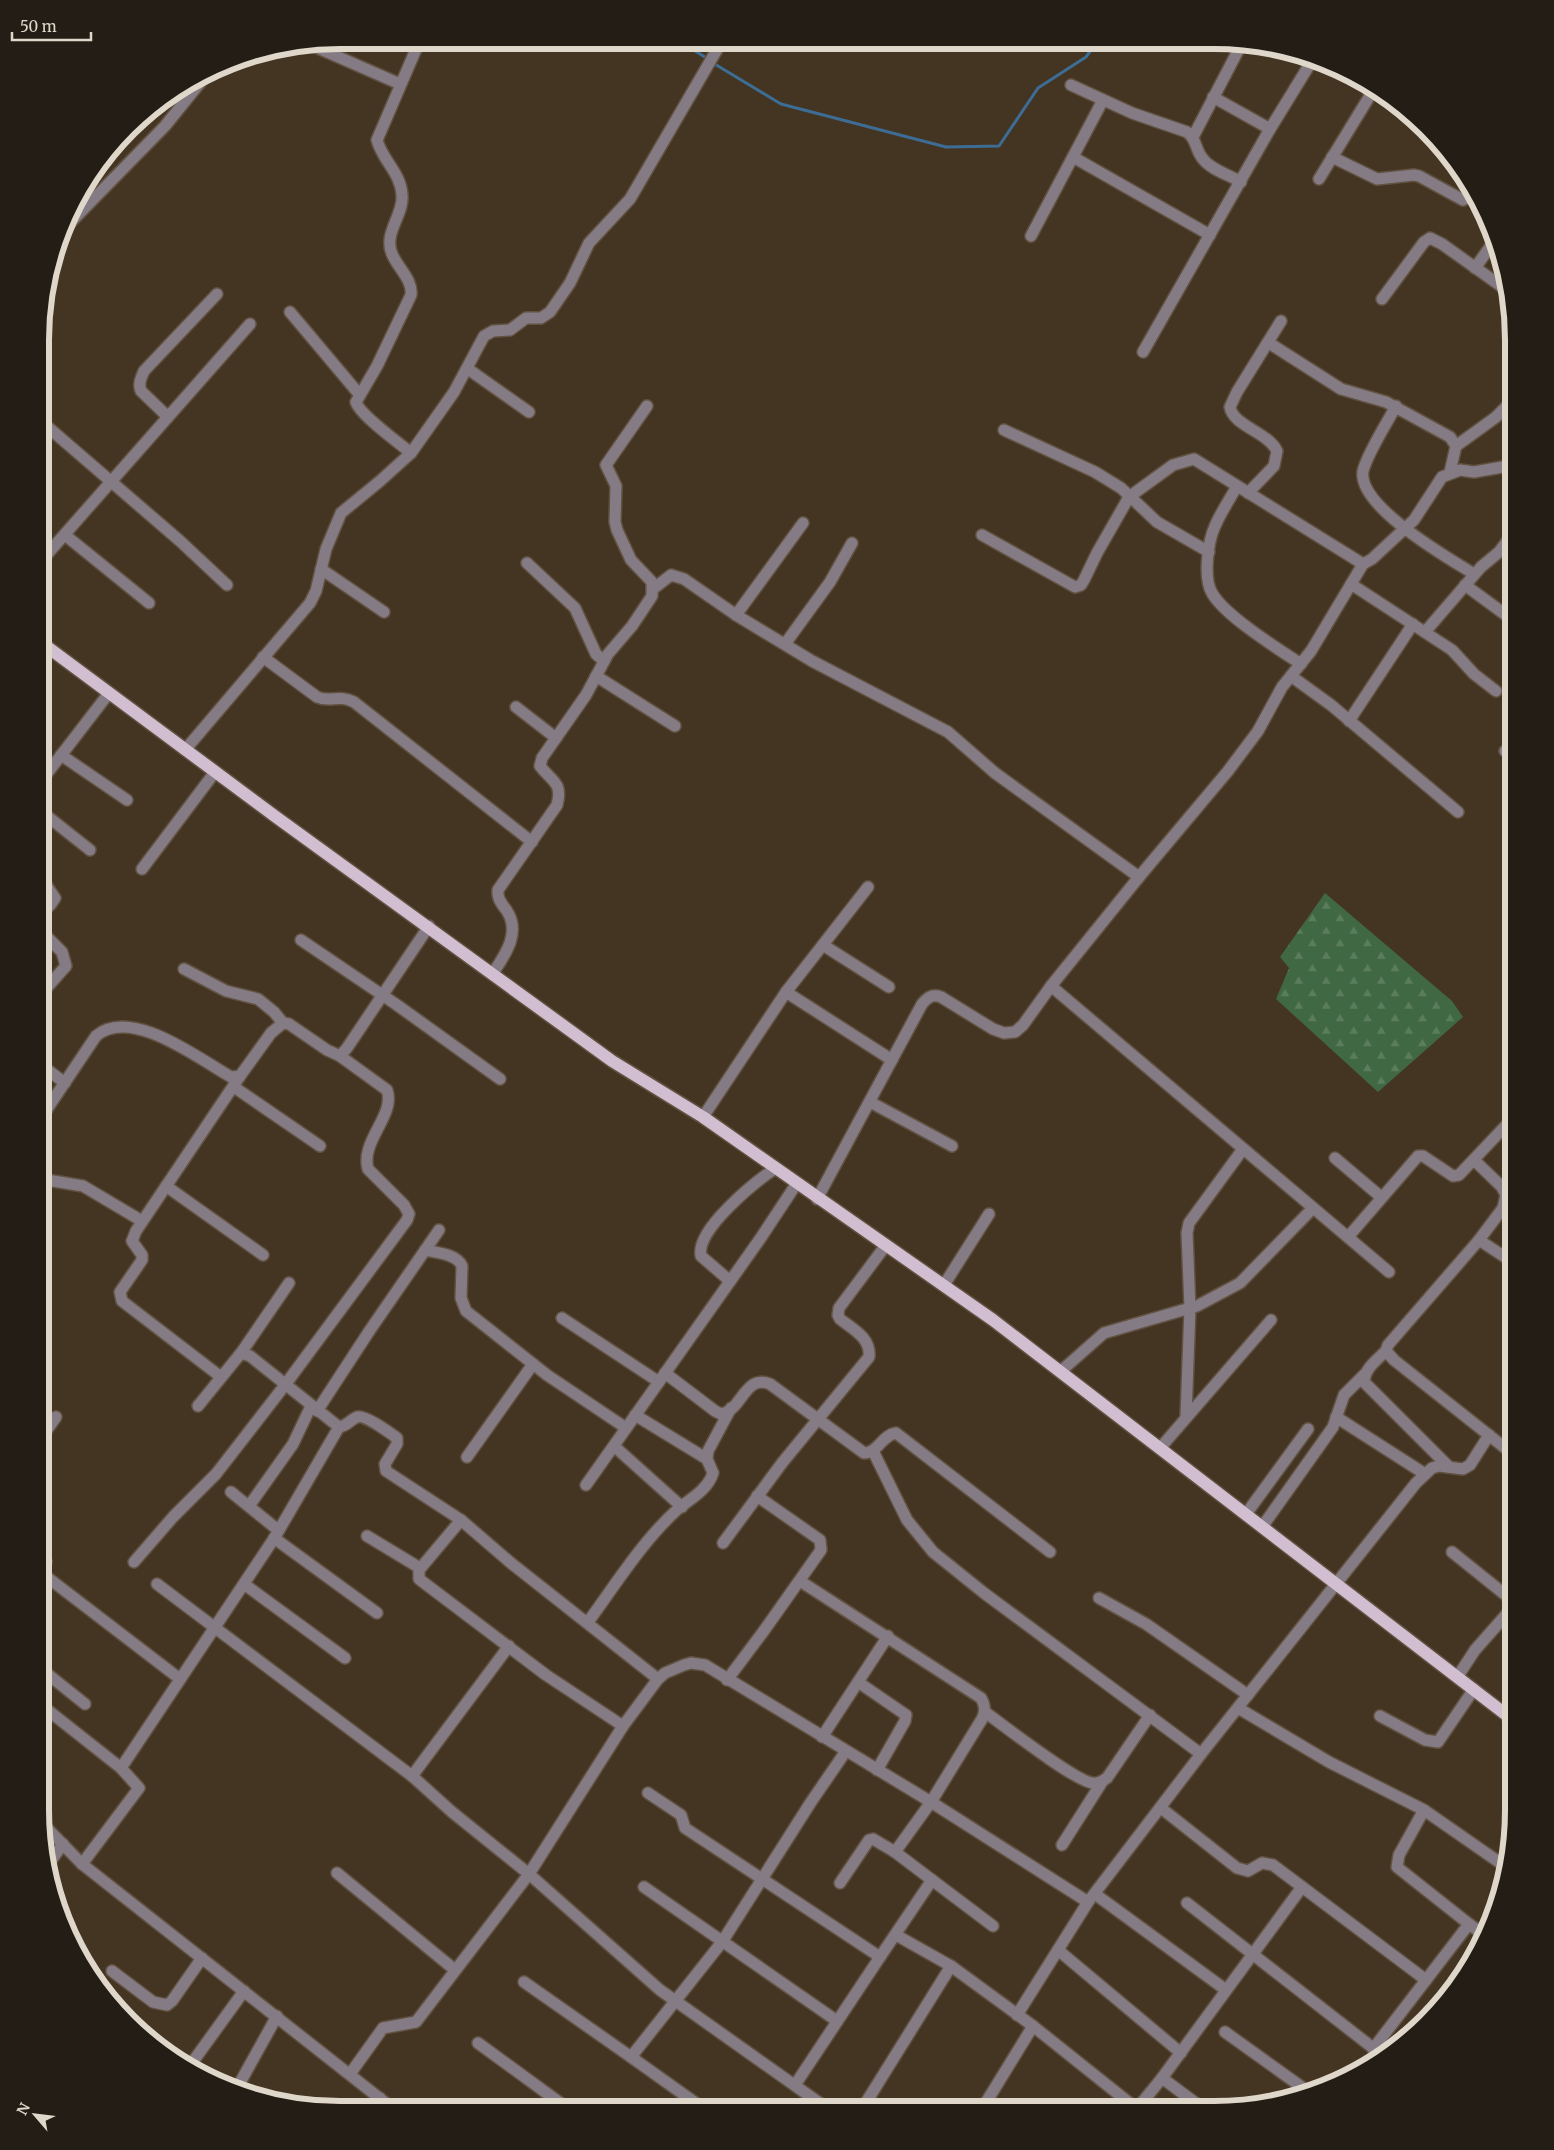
<svg xmlns="http://www.w3.org/2000/svg" width="1554" height="2150" viewBox="0 0 1554 2150" font-family="Merriweather,serif">
<style>
.forest{fill:url(#forest-firs)}
.lines{fill:none;stroke-linecap:round;stroke-linejoin:round}
.stream{stroke:#3d6d95;stroke-width:3}
.minor-casing{stroke:#605140;stroke-width:14}
.major-casing{stroke:#605140;stroke-width:15}
.minor{stroke:#847b84;stroke-width:11}
.major{stroke:#d1bfd1;stroke-width:12}
.rim{fill:none;stroke:#e0d7cb;stroke-width:6}
</style>
<defs>
<pattern id="forest-firs" width="22" height="20" patternUnits="userSpaceOnUse" patternTransform="scale(1.25)"><rect width="22" height="20" fill="#406842"/><path d="M5 1l3.5 6h-7zM16 11l3.5 6h-7z" fill="#5b7d5c"/></pattern>
</defs>
<rect width="100%" height="100%" fill="#443422"/>
<path class="forest" d="M1325,893L1452,1001L1463,1017L1378,1092L1276,999L1289,968L1280,957Z"/>
<g class="lines">
<g class="stream">
<path d="M679,41L708,59"/>
<path d="M713,63L781,104L946,147L999,146L1038,88L1086,57L1097,42"/>
</g>
<g class="minor-casing">
<g id="minor">
<path d="M311,45L400,84"/>
<path d="M1071,85L1132,113L1187,132C1197,139 1195,150 1203,159C1211,170 1230,175 1241,182"/>
<path d="M1213,97L1270,129"/>
<path d="M1193,137L1242,43"/>
<path d="M1073,157L1210,235"/>
<path d="M1332,157L1377,179L1414,175L1419,176L1463,200L1474,194"/>
<path d="M1319,179L1374,89"/>
<path d="M68,225L165,126L203,79"/>
<path d="M1031,236L1103,100"/>
<path d="M1475,268L1495,240"/>
<path d="M1382,299L1424,242L1430,238L1442,244L1508,291"/>
<path d="M290,312L359,394"/>
<path d="M1269,343L1341,389L1386,402L1450,437L1456,446L1450,472"/>
<path d="M1143,352L1270,129L1313,59"/>
<path d="M468,369L529,412"/>
<path d="M1396,406C1387,423 1367,454 1363,471C1357,506 1448,558 1474,574"/>
<path d="M168,417L141,391C138,384 141,378 144,371L217,294"/>
<path d="M42,422L180,541L227,585"/>
<path d="M1004,430L1095,472L1121,488L1157,522L1209,552"/>
<path d="M1456,446L1496,417L1514,399"/>
<path d="M411,453C399,443 359,414 356,402L377,366L411,295C413,280 398,268 392,254C383,233 404,215 402,195C401,173 382,160 377,140L420,40"/>
<path d="M1237,486C1230,499 1221,512 1215,526C1208,541 1203,578 1212,593C1224,615 1278,649 1301,664"/>
<path d="M1248,493L1274,466L1277,451C1268,432 1233,426 1230,407L1237,392L1281,321"/>
<path d="M65,535L149,603"/>
<path d="M982,535L1075,587L1081,585L1084,580L1097,553L1129,497L1173,465L1194,459L1363,564L1372,559L1414,520L1442,477L1460,470L1474,472L1514,465"/>
<path d="M42,560L250,324"/>
<path d="M527,563L575,608L596,654L604,661"/>
<path d="M321,569L384,612"/>
<path d="M1351,584L1452,650L1474,674L1496,691"/>
<path d="M1465,585L1514,621"/>
<path d="M653,589L671,575L684,579L736,615L812,661L948,732L995,773L1139,877"/>
<path d="M736,615L803,523"/>
<path d="M1425,632L1481,567L1499,552L1514,532"/>
<path d="M785,644L830,582L852,543"/>
<path d="M263,657L317,697C331,703 338,694 354,702L532,842"/>
<path d="M596,676L675,726"/>
<path d="M1291,676L1331,705L1458,812"/>
<path d="M516,707L556,738"/>
<path d="M1349,721L1413,624"/>
<path d="M185,750L310,603L316,591L326,549L341,513L380,481L411,453L454,392L484,336L493,331L510,330L526,318H541L550,312L570,283L589,243L630,199L722,41"/>
<path d="M1505,751L1514,756"/>
<path d="M61,755L127,800"/>
<path d="M42,780L109,693"/>
<path d="M42,812L90,850"/>
<path d="M142,869L215,772"/>
<path d="M42,913L51,904L55,898L42,879"/>
<path d="M301,940L397,1005L500,1079"/>
<path d="M823,945L889,987"/>
<path d="M184,969L226,991L258,999L274,1012L283,1023"/>
<path d="M493,973C505,955 521,933 507,911C502,904 497,899 498,890L557,805C563,782 552,782 540,766L542,758L586,695L608,654L632,626L652,596V582L631,560L617,530L615,522L616,486L606,465L647,406"/>
<path d="M1051,986L1389,1272"/>
<path d="M786,992L892,1060"/>
<path d="M41,994L66,966L62,952L42,932"/>
<path d="M41,1065L65,1083"/>
<path d="M234,1087L320,1146"/>
<path d="M870,1102L952,1146"/>
<path d="M703,1117L786,992L868,887"/>
<path d="M41,1118L96,1036C131,1006 199,1059 231,1077L240,1076L271,1033L283,1023L289,1024L327,1050L340,1056L347,1048L429,926"/>
<path d="M1335,1158L1381,1197"/>
<path d="M1474,1160L1502,1187L1506,1195L1503,1208L1479,1240L1388,1345L1386,1351L1394,1360L1514,1455"/>
<path d="M41,1179L83,1186L142,1221"/>
<path d="M166,1186L263,1255"/>
<path d="M817,1199L922,1004C928,997 932,994 941,997L993,1029L1004,1033L1015,1032L1023,1025L1051,986L1139,877L1228,771L1258,731L1282,687L1311,651L1363,564"/>
<path d="M1348,1237L1418,1156H1423L1453,1176L1459,1175L1514,1117"/>
<path d="M1479,1240L1514,1263"/>
<path d="M425,1250C437,1253 457,1254 462,1266L461,1298L466,1311L547,1375L626,1428"/>
<path d="M730,1281L701,1256C695,1230 756,1181 776,1168"/>
<path d="M944,1285L989,1214"/>
<path d="M562,1318L659,1382"/>
<path d="M1386,1351C1376,1361 1365,1368 1364,1382L1449,1467"/>
<path d="M241,1353L289,1283"/>
<path d="M1061,1371L1104,1333L1197,1306L1240,1283L1313,1208"/>
<path d="M665,1373L715,1411L721,1414C743,1410 744,1374 770,1384L864,1453C878,1453 882,1435 896,1433L1050,1552"/>
<path d="M221,1377L122,1301L120,1292L142,1260V1255L132,1241L136,1231L240,1076"/>
<path d="M1509,1383L1514,1387"/>
<path d="M198,1406L241,1353L250,1356L339,1427C347,1426 350,1420 357,1417C364,1414 390,1433 397,1438V1444L385,1464L386,1471L461,1520L511,1563L658,1679"/>
<path d="M317,1411L370,1330L439,1230"/>
<path d="M635,1415L707,1459"/>
<path d="M1186,1416L1190,1308L1187,1233L1189,1223L1243,1149"/>
<path d="M1336,1417L1425,1474"/>
<path d="M41,1438L56,1417"/>
<path d="M614,1446L682,1507"/>
<path d="M1161,1447L1271,1320"/>
<path d="M873,1451L907,1520L933,1552L984,1593L1201,1754"/>
<path d="M467,1457L533,1364"/>
<path d="M586,1485L760,1239L797,1183"/>
<path d="M231,1492L278,1530"/>
<path d="M249,1506L293,1444L311,1406"/>
<path d="M1246,1514L1308,1429"/>
<path d="M461,1520L419,1570V1579L546,1675L623,1726"/>
<path d="M1262,1527L1333,1427L1344,1395L1365,1374"/>
<path d="M367,1536L420,1568"/>
<path d="M274,1538L377,1613"/>
<path d="M723,1543L782,1463L869,1357C871,1338 854,1330 840,1319L838,1315L839,1308L886,1245"/>
<path d="M1452,1552L1513,1601"/>
<path d="M134,1562L173,1517L216,1474L285,1385L407,1220L409,1214L404,1205L368,1169C360,1141 396,1115 387,1090L340,1056"/>
<path d="M43,1574L180,1679"/>
<path d="M40,1576L46,1562L40,1556"/>
<path d="M157,1584L412,1776L452,1812L529,1874L660,1990L828,2109"/>
<path d="M244,1584L345,1658"/>
<path d="M1099,1598L1146,1624L1248,1695"/>
<path d="M588,1622C616,1584 643,1540 679,1508C692,1498 708,1489 713,1473L707,1459L708,1451L731,1408"/>
<path d="M40,1668L85,1704"/>
<path d="M1458,1676L1475,1650L1513,1607"/>
<path d="M727,1680L763,1632L821,1550L820,1540L757,1496"/>
<path d="M858,1682L906,1715L905,1721L877,1770"/>
<path d="M40,1704L121,1768L139,1788L82,1864"/>
<path d="M1238,1708L1329,1762L1424,1810L1506,1867"/>
<path d="M985,1712C1003,1725 1076,1782 1093,1783C1099,1784 1102,1781 1107,1778L1150,1715"/>
<path d="M1380,1716L1425,1740L1438,1742L1474,1689"/>
<path d="M822,1737L888,1636"/>
<path d="M121,1768L275,1537L339,1427"/>
<path d="M412,1776L509,1646"/>
<path d="M648,1793L681,1815L685,1828L880,1957L932,1880L895,1852L931,1802L982,1719C986,1711 985,1705 981,1698L800,1581"/>
<path d="M1161,1808L1237,1868L1248,1871L1262,1863L1273,1865L1426,1980"/>
<path d="M1424,1810L1399,1855L1397,1867L1469,1924"/>
<path d="M42,1823L82,1864L392,2108"/>
<path d="M1062,1845L1102,1782"/>
<path d="M47,1866L63,1844"/>
<path d="M337,1873L455,1970"/>
<path d="M932,1880L993,1926"/>
<path d="M840,1883L869,1840L873,1839L895,1852"/>
<path d="M644,1887L837,2021"/>
<path d="M1095,1894L1226,1990"/>
<path d="M1187,1903L1382,2055"/>
<path d="M896,1935L951,1966L1033,2026L1137,2109"/>
<path d="M1058,1950L1181,2053"/>
<path d="M112,1971L153,2002L167,2005L172,2001L202,1958"/>
<path d="M524,1982L631,2057"/>
<path d="M1017,2015L1088,1902"/>
<path d="M1225,2032L1310,2093"/>
<path d="M478,2043L567,2108"/>
<path d="M1373,2049L1469,1924L1484,1935"/>
<path d="M189,2067L244,1991"/>
<path d="M350,2074L383,2028L416,2022L529,1874L623,1726L658,1679L665,1673L684,1665L691,1663L705,1665L931,1802L1088,1902L1201,1754L1416,1483L1432,1468L1439,1466L1463,1469L1470,1465L1489,1435"/>
<path d="M1162,2078L1205,2110"/>
<path d="M795,2085L880,1957"/>
<path d="M236,2090L277,2016"/>
<path d="M371,2108L380,2098"/>
<path d="M704,2109L631,2057L722,1942L811,1802L846,1751"/>
<path d="M862,2109L951,1966"/>
<path d="M982,2109L1033,2026"/>
<path d="M1136,2110L1162,2078L1302,1887"/>
</g>
</g>
<g class="major-casing">
<path id="major" d="M42,643L276,817L612,1061L703,1117L993,1320L1513,1720"/>
</g>
<use href="#minor" class="minor"/>
<use href="#major" class="major"/>
</g>
<path d="M0 0H1554V2150H0ZM340 49H1214A291 291 0 0 1 1505 340V1810A291 291 0 0 1 1214 2101H340A291 291 0 0 1 49 1810V340A291 291 0 0 1 340 49Z" fill="#241d15" fill-rule="evenodd"/>
<path class="rim" d="M340 49H1214A291 291 0 0 1 1505 340V1810A291 291 0 0 1 1214 2101H340A291 291 0 0 1 49 1810V340A291 291 0 0 1 340 49Z"/>
<g transform="translate(35 2115) rotate(298)" stroke="#241d15" stroke-width="4" paint-order="stroke">
<path d="M0-4L9 19L0 12L-9 19Z" fill="#e0d7cb"/>
<text y="-8" font-size="14" font-weight="bold" text-anchor="middle" fill="#e0d7cb">N</text>
</g>
<path d="M12 32v8h79v-8" fill="none" stroke="#e0d7cb" stroke-width="2.5"/>
<text x="20" y="32" font-size="15" fill="#e0d7cb" stroke="#241d15" stroke-width="4" paint-order="stroke">50 m</text>
</svg>
